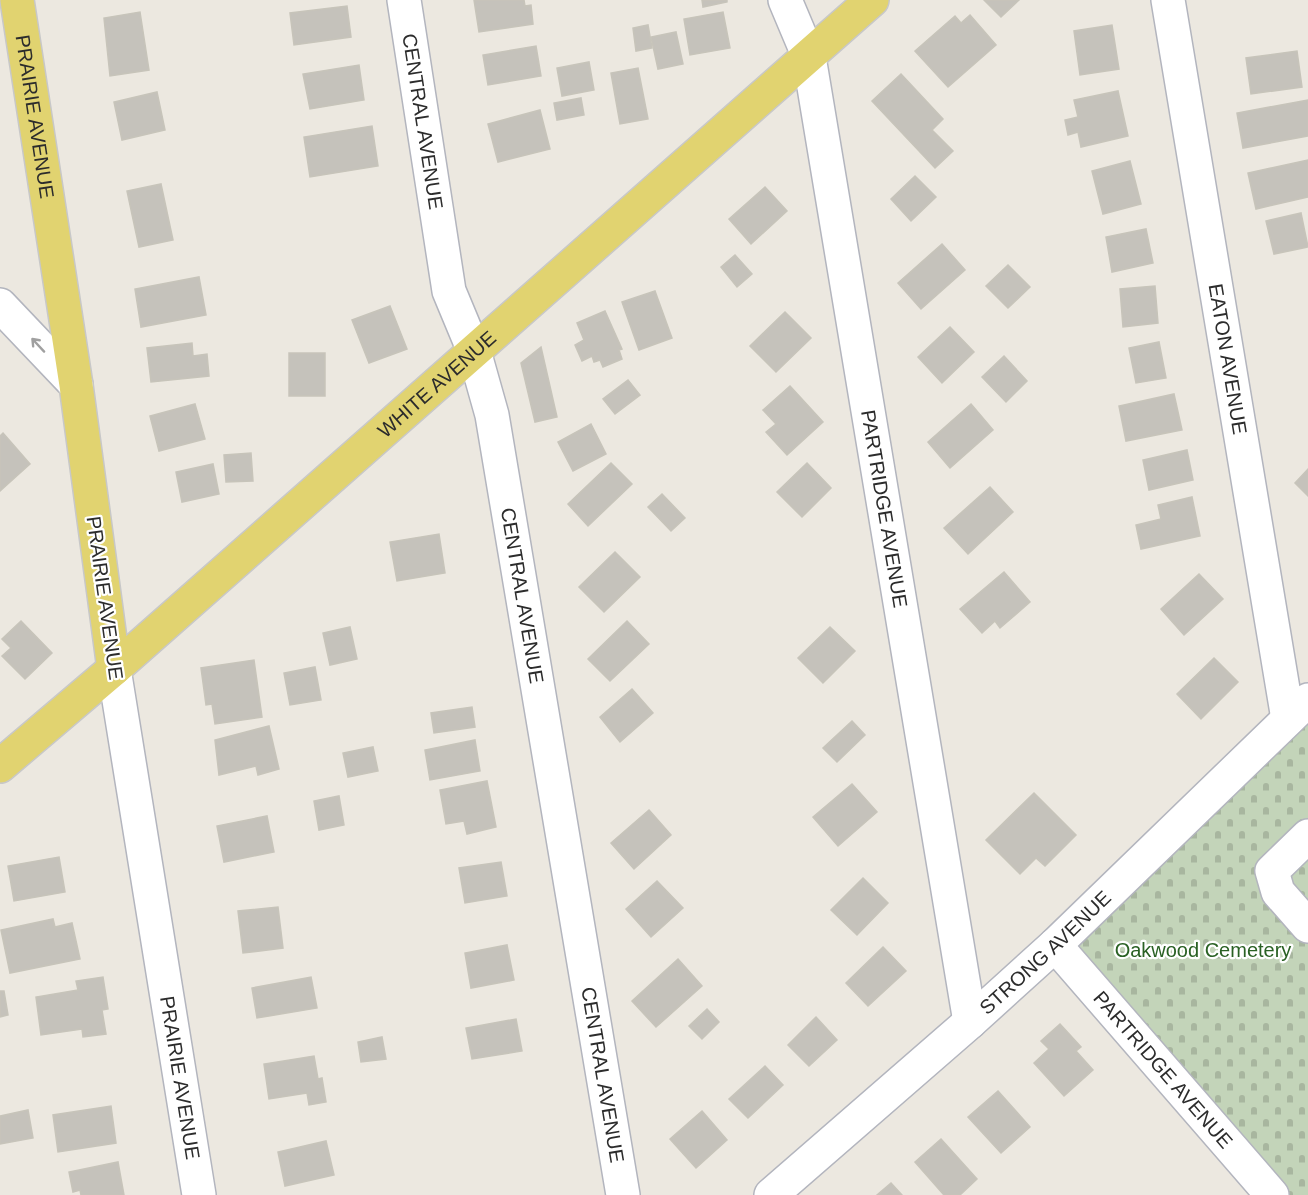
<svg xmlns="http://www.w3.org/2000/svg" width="1308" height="1195" viewBox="0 0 1308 1195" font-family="Helvetica,sans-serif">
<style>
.cemetery{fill:url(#cemetery-stones)}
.building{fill:#c5c2bb;stroke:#c7c4ba;stroke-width:1.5}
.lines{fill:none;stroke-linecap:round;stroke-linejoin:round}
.minor-casing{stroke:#b3b5be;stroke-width:36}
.major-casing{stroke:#c8c8c8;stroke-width:36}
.minor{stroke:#fff;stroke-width:33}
.major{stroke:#e1d370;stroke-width:33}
.oneway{stroke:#a0a0a0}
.labels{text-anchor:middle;stroke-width:4.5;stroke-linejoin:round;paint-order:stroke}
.street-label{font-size:20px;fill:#2c2c2c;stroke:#fff}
.park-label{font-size:20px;fill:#2a6124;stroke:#fff}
</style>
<defs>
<pattern id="cemetery-stones" width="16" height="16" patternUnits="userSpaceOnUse" patternTransform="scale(1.5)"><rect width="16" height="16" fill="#c3d4b9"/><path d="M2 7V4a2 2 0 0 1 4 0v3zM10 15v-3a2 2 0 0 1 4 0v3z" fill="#a8b69f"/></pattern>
</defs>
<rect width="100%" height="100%" fill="#ece8e0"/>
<path class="cemetery" d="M1308,700V1195H1285L1055,945Z"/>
<g class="building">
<path d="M474,0H524L525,6L531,5L533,24L479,32Z"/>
<path d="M702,0H727V2L703,7Z"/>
<path d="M984,0H1019L1001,17Z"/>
<path d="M347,6L351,37L294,45L290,13Z"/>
<path d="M140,12L149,70L110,76L104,18Z"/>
<path d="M723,12L730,48L690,55L684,19Z"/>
<path d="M970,15L996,45L948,87L915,51L955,16L961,23Z"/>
<path d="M648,25L652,48L636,51L633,28Z"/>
<path d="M1112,25L1119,69L1080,75L1074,31Z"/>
<path d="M676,32L683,64L658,69L651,37Z"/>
<path d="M536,46L541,76L488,85L483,55Z"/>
<path d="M1297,51L1302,87L1251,94L1246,58Z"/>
<path d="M589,62L594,90L562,96L557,68Z"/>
<path d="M359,65L364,100L310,109L303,74Z"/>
<path d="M638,68L648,119L620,124L611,73Z"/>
<path d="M901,74L943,119L932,130L953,151L935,168L872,101Z"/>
<path d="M1118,91L1128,136L1081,147L1078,132L1068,135L1065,120L1078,117L1074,100Z"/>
<path d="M157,92L165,130L122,140L114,102Z"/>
<path d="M581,98L584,115L557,120L554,103Z"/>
<path d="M1308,100V136L1243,148L1237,113Z"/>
<path d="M540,110L550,149L498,162L488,124Z"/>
<path d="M372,126L378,166L310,177L304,137Z"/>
<path d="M1308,160V197L1256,209L1248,173Z"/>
<path d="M1130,161L1141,204L1103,214L1092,171Z"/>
<path d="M915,176L936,197L911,221L891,199Z"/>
<path d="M161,184L173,240L139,247L127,191Z"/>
<path d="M765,187L787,211L751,244L729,219Z"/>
<path d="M1301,213L1308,247L1274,254L1266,221Z"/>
<path d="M1146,229L1153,263L1112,272L1106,237Z"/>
<path d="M942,244L965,270L921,309L898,283Z"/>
<path d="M735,255L752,274L737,287L721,267Z"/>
<path d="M1008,265L1030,287L1008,308L986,286Z"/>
<path d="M199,277L206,315L141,327L135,289Z"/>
<path d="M1155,286L1158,323L1123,327L1120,289Z"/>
<path d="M655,291L672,338L639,350L622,302Z"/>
<path d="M390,306L407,349L369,363L352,320Z"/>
<path d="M605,311L622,349L619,350L622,359L603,367L600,360L594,362L592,356L582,361L575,345L584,340L577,323Z"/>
<path d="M785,312L811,338L776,372L750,346Z"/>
<path d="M950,327L974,352L942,383L918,357Z"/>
<path d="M1159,342L1166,378L1136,383L1129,348Z"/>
<path d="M192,343L193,356L207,354L209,376L151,382L147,348Z"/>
<path d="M541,347L557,417L535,422L521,363Z"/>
<rect x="289" y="353" width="36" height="43"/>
<path d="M1004,356L1027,381L1006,402L982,377Z"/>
<path d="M628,380L640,395L615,414L603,399Z"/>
<path d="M790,386L823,422L787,455L766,432L776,424L763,410Z"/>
<path d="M1174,394L1182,430L1126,441L1119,406Z"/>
<path d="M195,404L205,439L159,451L150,416Z"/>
<path d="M971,404L993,430L950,468L928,442Z"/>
<path d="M591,424L606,454L573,471L558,442Z"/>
<path d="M3,433L30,464L0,491V436Z"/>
<path d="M1187,450L1193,480L1149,490L1143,460Z"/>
<path d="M251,453L253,481L226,482L224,455Z"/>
<path d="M611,463L632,484L588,526L568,504Z"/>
<path d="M807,463L831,488L802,517L777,492Z"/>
<path d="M213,464L219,494L182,502L176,472Z"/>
<path d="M1308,469V496L1295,483Z"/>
<path d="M990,487L1013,512L968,554L944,528Z"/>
<path d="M662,494L685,518L671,531L648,507Z"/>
<path d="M1192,497L1200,536L1141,549L1136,525L1161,519L1158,505Z"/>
<path d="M439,534L445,573L397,581L390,542Z"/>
<path d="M615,552L640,577L604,612L579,587Z"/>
<path d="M1004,572L1030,602L1000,628L995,621L982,633L960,609Z"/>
<path d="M1199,574L1223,599L1184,635L1161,609Z"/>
<path d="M21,621L52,653L25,679L2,656L11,648L2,639Z"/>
<path d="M627,621L649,644L610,681L588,659Z"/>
<path d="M350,627L357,659L330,665L323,633Z"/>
<path d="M830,627L855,651L823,683L798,658Z"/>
<path d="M1214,658L1238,682L1201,719L1177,694Z"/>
<path d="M254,660L262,717L215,724L212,704L206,705L201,668Z"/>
<path d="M315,667L321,700L290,705L284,673Z"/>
<path d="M632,689L653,713L620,742L600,717Z"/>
<path d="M472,707L475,727L434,733L431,713Z"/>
<path d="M852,721L865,735L837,762L823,748Z"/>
<path d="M269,726L279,769L258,775L256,766L219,775L215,740Z"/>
<path d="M475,740L480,771L430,780L425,750Z"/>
<path d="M373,747L378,771L348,777L343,753Z"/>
<path d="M487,781L496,827L467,834L464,821L446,824L440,790Z"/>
<path d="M852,784L877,812L838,846L813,817Z"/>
<path d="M1034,793L1076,835L1045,866L1036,858L1020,874L986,840Z"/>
<path d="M339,796L344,825L319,830L314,801Z"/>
<path d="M649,810L671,835L634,869L611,843Z"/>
<path d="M267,816L274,852L224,862L217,826Z"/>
<path d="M59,857L65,892L14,901L8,866Z"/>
<path d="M501,862L507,896L465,903L459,868Z"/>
<path d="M863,878L888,903L857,935L831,910Z"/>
<path d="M657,881L683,908L651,937L626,909Z"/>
<path d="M278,907L283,948L243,953L238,911Z"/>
<path d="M53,919L55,927L72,923L80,959L10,973L1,930Z"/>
<path d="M507,945L514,980L471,988L465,953Z"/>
<path d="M883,947L906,971L868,1006L846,983Z"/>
<path d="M678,959L702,986L656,1027L632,1001Z"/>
<path d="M103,977L108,1009L102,1010L106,1034L83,1037L82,1029L41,1035L36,997L78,990L76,981Z"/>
<path d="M311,977L317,1008L257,1018L252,988Z"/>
<path d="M0,991H4L8,1015L0,1017Z"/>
<path d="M707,1009L719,1022L702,1039L689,1026Z"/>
<path d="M816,1017L837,1040L809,1066L788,1045Z"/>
<path d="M516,1019L522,1051L472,1059L466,1028Z"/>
<path d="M1060,1024L1081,1047L1076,1051L1093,1070L1064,1096L1034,1063L1049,1049L1041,1041Z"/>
<path d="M382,1037L386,1059L361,1062L358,1042Z"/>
<path d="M314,1056L318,1079L322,1078L326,1102L309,1105L307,1093L269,1099L264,1064Z"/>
<path d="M765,1066L783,1085L748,1118L729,1099Z"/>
<path d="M998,1091L1030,1127L1001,1153L968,1117Z"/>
<path d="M111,1106L116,1143L58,1152L53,1115Z"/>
<path d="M28,1110L33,1138L0,1144V1116Z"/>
<path d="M702,1111L727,1140L696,1168L670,1139Z"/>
<path d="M941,1139L977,1179L960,1195H944L915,1162Z"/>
<path d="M326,1141L334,1175L285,1186L278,1152Z"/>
<path d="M118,1162L124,1195H81L80,1190L73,1192L69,1172Z"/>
<path d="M891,1183L902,1195H877Z"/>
</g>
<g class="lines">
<g class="minor-casing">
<g id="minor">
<path id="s1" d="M404,0L449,291L474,351L492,415L623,1195"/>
<path id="s2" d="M785,0L809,57L970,1022"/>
<path id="s3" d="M1168,0L1288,719"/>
<path d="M0,305L76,385"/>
<path id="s4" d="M114,669L199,1195"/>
<path d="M1308,836L1272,871L1278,892L1308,926"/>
<path id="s5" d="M1055,945L1272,1195"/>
<path id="s6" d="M771,1195L970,1022L1055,945L1308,700"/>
</g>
</g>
<g class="major-casing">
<g id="major">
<path id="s7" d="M17,0L76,385L114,669"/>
<path id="s8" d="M0,766L114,669L872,0"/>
</g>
</g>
<use href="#minor" class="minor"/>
<use href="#major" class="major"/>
</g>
<defs><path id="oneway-shaft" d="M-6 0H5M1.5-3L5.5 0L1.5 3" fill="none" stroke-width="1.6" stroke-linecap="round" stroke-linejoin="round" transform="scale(1.5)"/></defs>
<use class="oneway" href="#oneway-shaft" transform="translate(38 345) rotate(-133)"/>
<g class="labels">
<g class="street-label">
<text dy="7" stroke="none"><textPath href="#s7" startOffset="118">PRAIRIE AVENUE</textPath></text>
<text dy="7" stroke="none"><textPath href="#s1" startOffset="123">CENTRAL AVENUE</textPath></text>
<text dy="7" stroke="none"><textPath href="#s3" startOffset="364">EATON AVENUE</textPath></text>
<text dy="7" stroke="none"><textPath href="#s8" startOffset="580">WHITE AVENUE</textPath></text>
<text dy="7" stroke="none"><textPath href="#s2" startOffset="520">PARTRIDGE AVENUE</textPath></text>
<text dy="7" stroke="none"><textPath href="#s1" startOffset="609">CENTRAL AVENUE</textPath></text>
<text transform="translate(105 598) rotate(82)" y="7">PRAIRIE AVENUE</text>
<text dy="7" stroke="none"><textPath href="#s6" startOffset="366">STRONG AVENUE</textPath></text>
<text dy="7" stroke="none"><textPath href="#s5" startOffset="165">PARTRIDGE AVENUE</textPath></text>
<text dy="7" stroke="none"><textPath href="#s1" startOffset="1095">CENTRAL AVENUE</textPath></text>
<text dy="7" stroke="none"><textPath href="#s4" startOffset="414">PRAIRIE AVENUE</textPath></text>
</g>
<g class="park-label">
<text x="1203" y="957">Oakwood Cemetery</text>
</g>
</g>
</svg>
